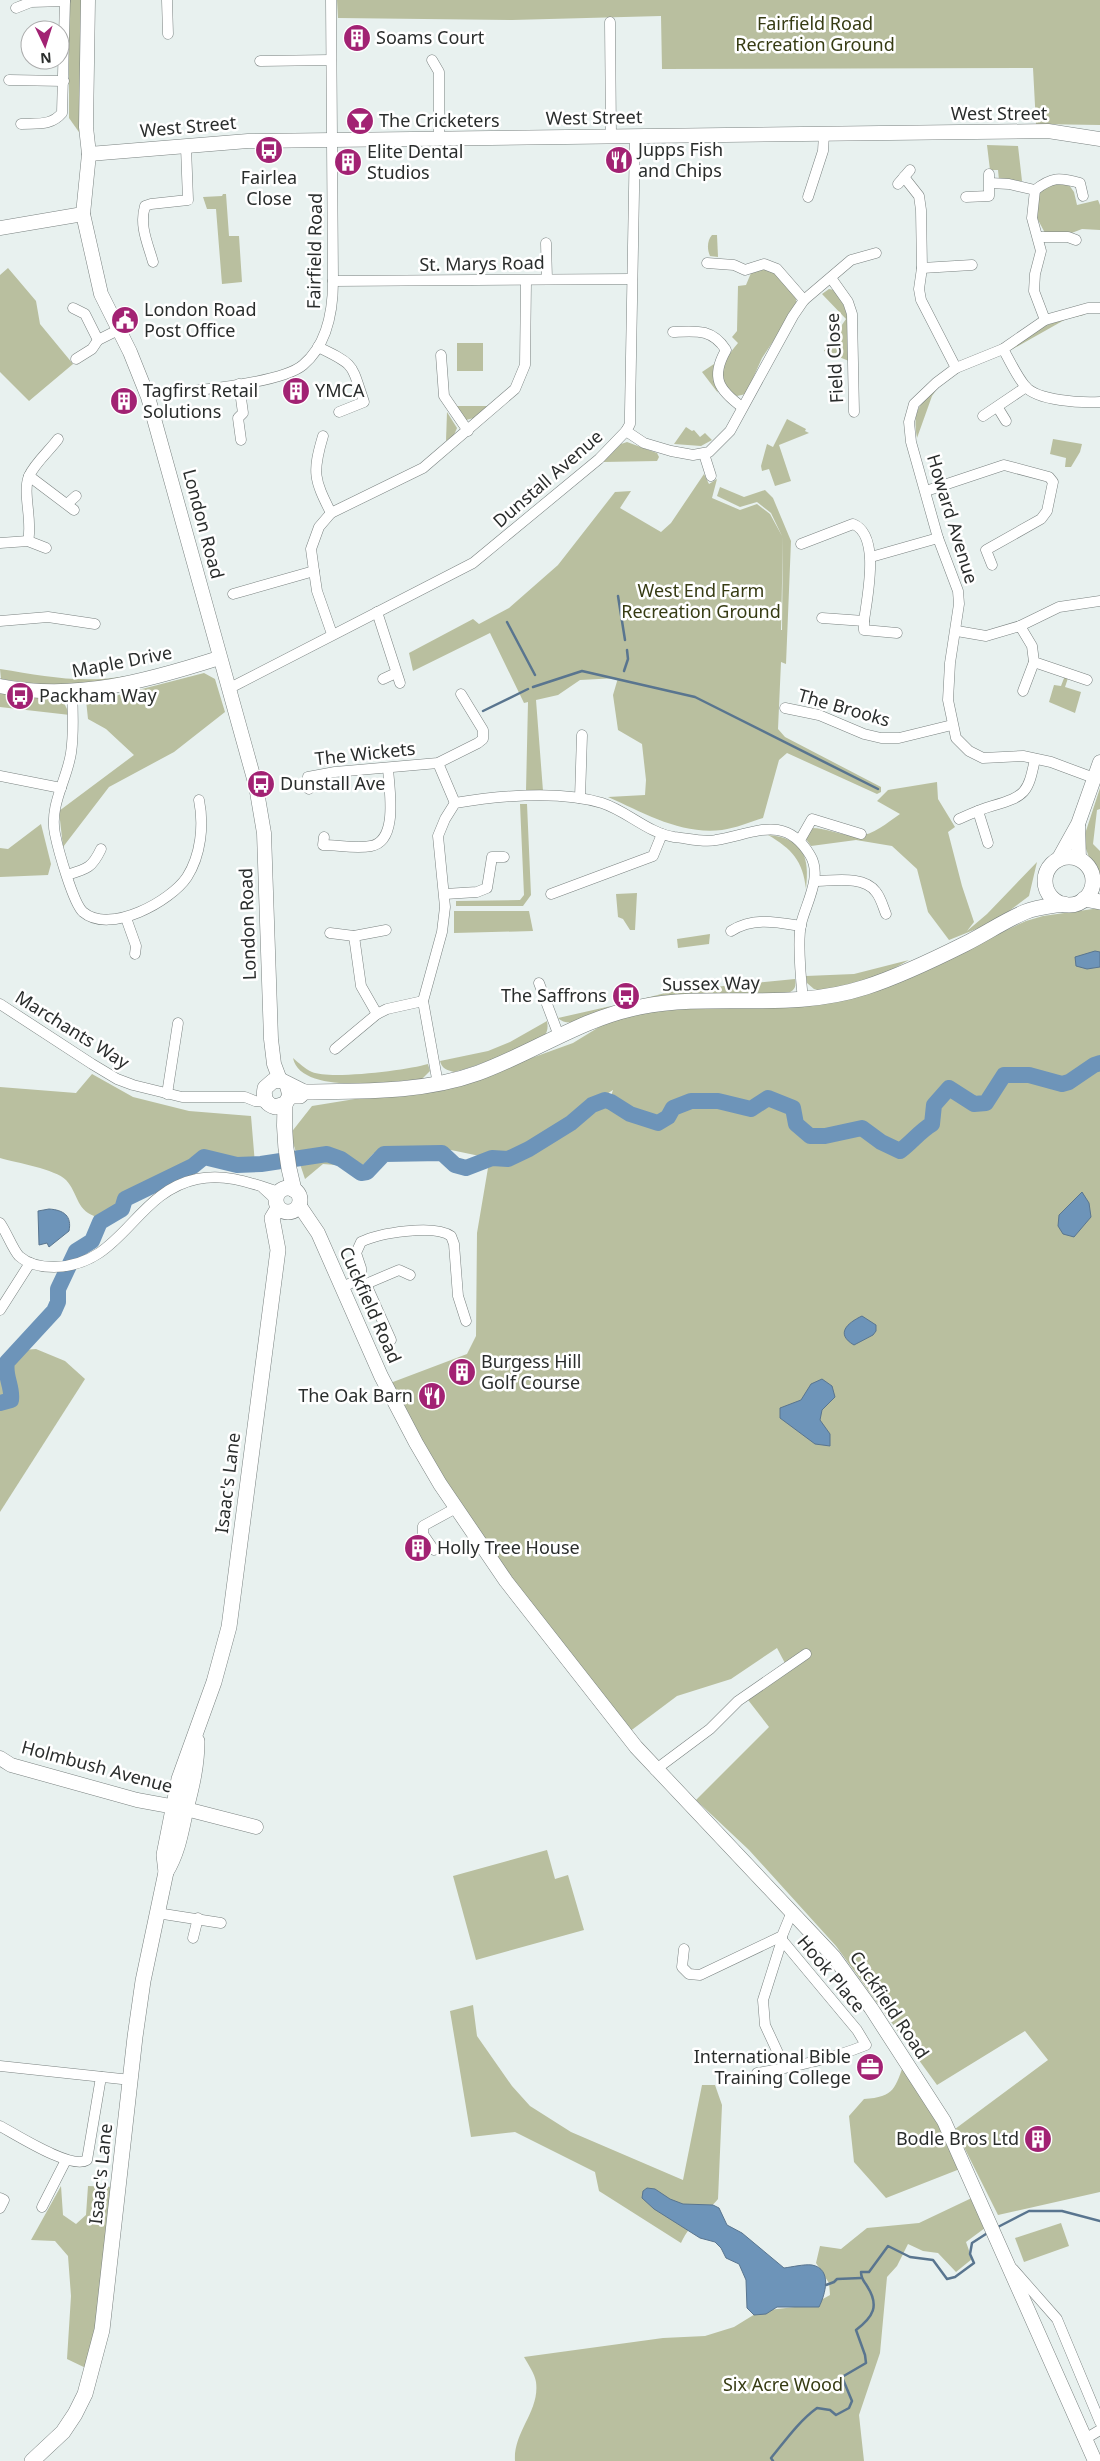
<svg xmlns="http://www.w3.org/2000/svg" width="1100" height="2461" viewBox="0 0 1100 2461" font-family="'Noto Sans',sans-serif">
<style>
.green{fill:#b9bf9f;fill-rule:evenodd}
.water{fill:#6d94b9;stroke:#59758f}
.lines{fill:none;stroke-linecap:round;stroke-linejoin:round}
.stream{stroke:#59758f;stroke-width:2.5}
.river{stroke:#6d94b9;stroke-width:16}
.street-casing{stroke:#7a8280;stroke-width:11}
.secondary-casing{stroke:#7a8280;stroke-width:15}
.primary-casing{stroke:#7a8280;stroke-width:16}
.street{stroke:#fff;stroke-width:10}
.secondary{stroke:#fff;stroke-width:14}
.primary{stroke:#fff;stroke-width:15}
.labels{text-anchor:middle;stroke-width:5;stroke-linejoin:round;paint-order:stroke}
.park-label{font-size:18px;fill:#363b13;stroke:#fff}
.poi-label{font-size:18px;fill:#2a2d2c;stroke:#fff;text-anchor:start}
.street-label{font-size:18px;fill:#2a2d2c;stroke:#fff}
</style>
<rect width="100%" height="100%" fill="#e8f1ef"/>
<g class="green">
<path d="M69,0H83L81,135L69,118Z"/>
<path d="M337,0H1100V125L1036,124L1033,68L662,69L661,16L512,20L338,18Z"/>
<path d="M987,145L1018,146L1022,181L999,180L998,170H990Z"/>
<path d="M1057,182L1069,185L1074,192L1077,205L1098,200L1100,205V230L1082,229L1069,234L1045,233L1037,218L1039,193L1045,187Z"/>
<path d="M223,194H226L229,236H239L242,282L222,284L216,209H207L203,197L222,196Z"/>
<path d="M712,235H717L718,257L710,256C707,250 707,240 712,235Z"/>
<path d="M8,268L36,301L40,324L73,364L29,401L0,372V275Z"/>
<path d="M760,269C776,269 800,290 796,307L762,358L746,394L737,396L727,391C719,367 722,363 738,343L732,337L737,331L738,286L746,285L751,273Z"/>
<path d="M829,289L834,290C852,311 849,335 849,361L824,351L846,319L822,294Z"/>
<path d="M1081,314L1084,315L1066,319L1011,350C1024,331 1059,320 1081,314Z"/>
<rect x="457" y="343" width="26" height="28"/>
<path d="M714,364L713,379L718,393L702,372Z"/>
<path d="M937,389L932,396L917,438C913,412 917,405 937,389Z"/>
<path d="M453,406H488L474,418L466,420Z"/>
<path d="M447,412L457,428L454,435L446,441Z"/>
<path d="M787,419L806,429L805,431L809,433L779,445L791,481L775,486L769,469L762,471L761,466L767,444L773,447Z"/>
<path d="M686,427L692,431L694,430L700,437L705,433L712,440L701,446L674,444Z"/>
<path d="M1053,439L1082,444L1080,452L1071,467H1065L1066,458L1050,454Z"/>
<path d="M627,442L657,453L659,457L657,461L603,462L621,444Z"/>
<path d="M704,474L709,484L717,479L712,498L740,510L757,504L770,514L782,536L771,513L757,502L740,507L717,496L720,487L744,497L765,490L773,498L791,541L786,664L781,662L778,729L785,737L881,787V792L877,794L787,753L779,760L763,818C750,822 736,828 722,830C681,835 644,813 608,797L645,795L646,780L642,744L618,730L613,695L618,678L580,680L558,695L536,700L543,791H526L528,702L524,703L490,633L413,671L409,653L473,619L479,624L509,608L558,565L615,492L631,491L620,508L661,532L671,523ZM783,536L782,630H781Z"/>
<path d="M0,669C44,676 81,684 126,676C80,690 47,686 1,679Z"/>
<path d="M204,673L215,679L225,712L174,752L109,787L63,847L59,811L134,755L106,729L88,719L86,700L107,698Z"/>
<path d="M1066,673L1069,675L1065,687L1081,692L1075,713L1049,702L1054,685L1061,686Z"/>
<path d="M0,691L62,699L70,715L0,707Z"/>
<path d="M937,782L938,799L955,827L948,832L962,886L974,922L967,931L987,914L1037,862L1029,896L996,921L949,940L928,912L917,869L892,846L856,840L811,846L806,839L811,828C827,828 842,836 858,836C873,835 887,823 900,814L877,801L888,790Z"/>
<path d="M1100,788V809L1097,810L1093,844L1100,851V875L1094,872L1083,840Z"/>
<path d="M520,804H527L531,895L523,906H456V901L520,900L524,895Z"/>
<path d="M41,824L51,864L48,875L0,877V848L8,849Z"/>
<path d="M768,835C803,838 810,856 806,889C803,861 792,849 768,835Z"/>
<path d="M637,893L635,930H630L623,919L618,917L616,894Z"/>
<path d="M1100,908V2192L998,2215L955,2129L1048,2060L1025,2031L937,2085L836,1946L749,1850L696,1800L769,1727L745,1696L787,1667L777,1648L731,1679L677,1696L625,1735L506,1581L385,1385L467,1354L476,1336L477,1233L488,1168L508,1156L494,1159L451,1150L374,1153L361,1167L323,1164L305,1179L290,1134L312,1106L355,1099L440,1091L573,1043L622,1013L878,989L1026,921L1043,916ZM613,1090L611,1096L562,1124L565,1121Z"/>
<path d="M454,911H529L533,931L454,933Z"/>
<path d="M710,934L709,944L678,948L677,939Z"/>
<path d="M909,960L880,976L821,991L814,989L807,983L806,976L854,974Z"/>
<path d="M795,979C797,989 793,991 784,995H678L642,999L673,991Z"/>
<path d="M611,1006C597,1012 571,1031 558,1018Z"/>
<path d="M547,1021C548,1026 548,1032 544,1036C532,1047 471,1068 454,1072C447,1070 442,1069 440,1061L488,1051L510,1042Z"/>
<path d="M293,1058C299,1063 305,1069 312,1072C330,1080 408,1070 428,1064L430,1071L422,1079C393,1081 301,1096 293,1058Z"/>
<path d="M92,1074L133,1097L189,1111L251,1116L255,1164L205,1155L184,1171L140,1193L94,1222V1216C76,1209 78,1193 66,1180C55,1169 17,1163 0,1158V1087L76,1093Z"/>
<path d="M36,1349L65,1361L85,1379L0,1512V1367C11,1353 18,1350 36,1349Z"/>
<path d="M547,1850L555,1879L568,1875L584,1930L476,1960L453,1876Z"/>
<path d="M473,2005L477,2036L512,2086L530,2106L571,2132L683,2180L702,2085H715L722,2105L718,2199C703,2217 692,2220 681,2243L599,2191L595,2172L515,2132L471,2137L450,2011Z"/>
<path d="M905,2061L965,2167L886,2198L854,2162L849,2116L864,2099C895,2097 895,2088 905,2061Z"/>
<path d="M61,2186L63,2215L76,2224L86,2215L88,2186L119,2187L92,2371L67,2359L71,2296L68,2256L55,2241L31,2240Z"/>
<path d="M978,2195L989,2225L966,2242L972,2259L956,2272L938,2253L923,2251L908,2244L897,2266L887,2277L880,2353L859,2415L864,2461H515C513,2432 540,2411 536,2382C535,2374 528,2364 524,2357L663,2338L705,2336L734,2327L760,2311L812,2305L830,2295L829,2283L816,2263L820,2246L841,2249L867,2228L919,2223Z"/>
<path d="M1061,2223L1069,2246L1024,2262L1015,2238Z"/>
</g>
<g class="water">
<path d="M1095,951L1100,952V967L1087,969L1076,966L1075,957Z"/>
<path d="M1082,1192L1089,1203L1091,1217L1074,1237L1063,1234L1058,1226L1059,1215Z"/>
<path d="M49,1209C64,1210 72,1216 69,1231L49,1247L47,1243L39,1245L38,1211Z"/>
<path d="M862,1316L876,1325V1331L873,1335L854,1345C835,1334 847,1323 862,1316Z"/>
<path d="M822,1379L832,1386L835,1397L822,1410L820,1420L830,1434V1446L815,1444L780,1418V1408L801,1400L811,1384Z"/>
<path d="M647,2188L655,2189L670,2199L683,2204L713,2205L719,2208L727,2225L742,2233L784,2268C792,2267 804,2264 812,2265C833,2269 825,2295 819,2307H777L766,2314L754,2315L747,2308L746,2280L739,2264L726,2258L721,2248L715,2242L700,2238L654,2209L642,2198L643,2191Z"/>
</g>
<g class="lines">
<g class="stream">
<path d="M618,596L625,640"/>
<path d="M507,622L535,675"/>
<path d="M624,671L628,659L627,650"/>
<path d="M533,687L582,671L695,697L878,789"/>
<path d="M483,711L528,689"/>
<path d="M996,2228L1029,2211H1062L1100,2221"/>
<path d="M826,2285L834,2282L837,2279L861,2278"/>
<path d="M773,2461L771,2458C785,2441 799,2421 817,2408L830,2410L836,2415L849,2408L852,2401L842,2377L866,2363L865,2355L856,2330C873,2317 880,2306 867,2286C864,2281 861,2279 861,2272H869L888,2246L910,2257L933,2260L947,2279L955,2277L974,2263L970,2254L972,2243L989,2232"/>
</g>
<path class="river" d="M0,1403L11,1400C13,1387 4,1376 7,1362L54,1311L58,1302V1289L76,1251L92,1241L100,1222L122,1209L125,1199L193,1166L204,1157L237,1165L261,1164L327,1154L341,1159L361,1173L367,1172L384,1154L442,1153L455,1165L466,1168L492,1158L508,1159L529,1149L571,1123L592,1105L605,1100L611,1102L630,1114L658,1123L668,1117L673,1108L691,1101H718L751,1109L768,1098L793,1108L796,1124L810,1136H825L862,1128L881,1142L900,1151C912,1142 920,1131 932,1124L934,1105L949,1088L974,1104L986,1103L1004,1075H1029L1062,1084L1069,1082L1094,1065L1100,1063"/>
<g class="street-casing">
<g id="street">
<path d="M167,0L168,34"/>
<path d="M16,8L31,2L65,1"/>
<path d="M610,22L611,136"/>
<path d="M432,60L439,72V138"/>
<path d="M260,61L331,60"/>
<path d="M9,80L64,81"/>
<path d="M21,124C38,123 51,126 62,113L65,0"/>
<path d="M904,177L919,196L921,210L922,268L919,289L921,300L956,368"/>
<path d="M990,183L1009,184L1035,190C1052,177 1059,177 1080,183L1083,196"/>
<path d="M898,184L910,170"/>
<path d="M1035,190L1032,218L1041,251L1035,274L1034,291L1045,320"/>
<path d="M808,197L823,151L824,134"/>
<path d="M966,197L989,196V174"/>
<path d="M1039,237H1068L1076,240"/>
<path d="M546,243L547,279"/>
<path d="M153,262C148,244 139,226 145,206L151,204L188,200L186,147"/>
<path d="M707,263L734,265L745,270L764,264L777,269L804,300"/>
<path d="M922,268L972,265"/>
<path d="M831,278L848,302L852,314L854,412"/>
<path d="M333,281L632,279"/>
<path d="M73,308L85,314L98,340"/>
<path d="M673,332C695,331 712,328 726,350C710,378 719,390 742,407"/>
<path d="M318,347C356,365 351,364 364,402L339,412"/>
<path d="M1003,349C1010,361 1016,375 1025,386C1037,401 1082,403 1100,402"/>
<path d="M441,355L444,396L468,431"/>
<path d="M76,359L92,349L98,340L118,330"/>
<path d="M239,384L243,413L238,418L241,440"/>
<path d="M148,397L153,394C184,392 281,384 303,365C328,344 333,311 333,281L331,0"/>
<path d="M998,408L1006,421"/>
<path d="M983,416L1026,387"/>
<path d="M626,431L644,443L671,451L693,455L709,452L730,431L793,316L804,300L851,260L876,253"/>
<path d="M323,436C312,473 314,479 331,513"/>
<path d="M704,454L711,476"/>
<path d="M29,476L74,510"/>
<path d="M926,491L1004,465L1049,477L1053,482L1047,511L1041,519L986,550L992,565"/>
<path d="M67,504L76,496"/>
<path d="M28,541C33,521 22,493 29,476C35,463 50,450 58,439"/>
<path d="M0,543L28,541L46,548"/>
<path d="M801,544L853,524C881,535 867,597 864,621"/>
<path d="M871,557L938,538"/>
<path d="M233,594L314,571"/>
<path d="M377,612L400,683"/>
<path d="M822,618L864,621V630L897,633"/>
<path d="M0,621L48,617L95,624"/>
<path d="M1020,626L1059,607L1100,601"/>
<path d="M957,631L986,636L1020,626L1032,646L1034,662L1087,680"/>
<path d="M332,634L317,591L314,571L311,549L319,527L331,513L423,468L515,389L525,365L526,281"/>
<path d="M383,679L396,673"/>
<path d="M228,689L473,563L599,459L626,431L630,424V412L635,136"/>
<path d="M1023,691L1034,662"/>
<path d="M72,692C73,712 74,733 71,753C67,780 49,805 55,834C58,849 73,903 83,912C110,935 171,901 187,877C201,855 204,825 199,800"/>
<path d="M785,708L819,715L864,734L881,738H899L952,725"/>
<path d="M438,763L455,803"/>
<path d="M0,776L61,788"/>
<path d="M1094,778L1051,762L1023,756L983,758L969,751L956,738L948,700L950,663L959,604L958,591L938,538L911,442L909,422L914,404L936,383L956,368L1003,349L1045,320L1088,308H1100"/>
<path d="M309,789L308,777L335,772L438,763L478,743L483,739V730L461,694"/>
<path d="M580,798L582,735"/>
<path d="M978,811L988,843"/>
<path d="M959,819C970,814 981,809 992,806C1026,796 1028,793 1035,759"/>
<path d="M324,837L323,845C338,845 356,849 371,846C399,841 389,788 388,768"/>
<path d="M800,840L812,819L861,834"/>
<path d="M67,875C87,869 92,868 101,849"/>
<path d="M815,881C833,881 864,875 876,892C881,898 883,907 886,914"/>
<path d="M445,894L477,892L487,888L492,857H504"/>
<path d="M551,894L653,856L662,834"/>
<path d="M126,918L136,946L135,954"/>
<path d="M731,931C753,917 776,922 801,926"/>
<path d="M330,933L354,936L386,930"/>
<path d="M354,936L361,986L377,1014"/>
<path d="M539,983L559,1036"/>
<path d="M0,1004L92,1064L117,1079L133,1085L182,1097H245L255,1101L267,1102"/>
<path d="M335,1049L377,1014L387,1009L423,1001"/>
<path d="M438,1084L423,1001L442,932L445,907L438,836L445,819L455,803C498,796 560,790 602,803C627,811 648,833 674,837C687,838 703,843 716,840C754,834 785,813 810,855C823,876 806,903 801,924C797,943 801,980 803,1000"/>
<path d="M167,1094L178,1023"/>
<path d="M263,1188L275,1199"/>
<path d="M0,1223C6,1231 13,1250 19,1256C29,1265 42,1267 54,1267C123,1266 134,1192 197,1179C226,1173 251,1183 279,1192"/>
<path d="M358,1280L366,1284L391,1340"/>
<path d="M366,1284L399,1270L410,1275"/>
<path d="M341,1288L361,1278V1268L356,1253L361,1242C379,1233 434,1224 451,1236L454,1244L458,1296L466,1321"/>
<path d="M0,1310L30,1263"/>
<path d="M434,1550L423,1534V1526L456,1508"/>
<path d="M655,1770L710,1729L738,1701L806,1654"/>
<path d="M157,1913L221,1923"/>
<path d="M193,1938L198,1918"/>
<path d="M782,1940V1936L791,1914"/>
<path d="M684,1949L682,1967L689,1974L700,1975L782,1936"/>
<path d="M0,2066L131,2080"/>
<path d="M757,2073C796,2066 829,2060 866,2045L857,2030L782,1940L763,2000L765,2025L785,2068"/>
<path d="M0,2126C17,2135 71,2170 87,2160L101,2077"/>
<path d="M0,2198L4,2200L0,2208"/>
<path d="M42,2207L66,2160"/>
<path d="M1013,2269L1057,2319L1100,2422"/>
<path d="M1085,2439L1100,2430"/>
</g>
</g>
<g class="secondary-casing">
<g id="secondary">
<path d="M88,0L86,127L89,154L83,214L101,294L130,352L148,397L256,786L264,833L271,1039L274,1064L280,1080"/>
<path d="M89,154L248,141L1048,131L1100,139"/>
<path d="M0,228L83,214"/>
<path d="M0,686C76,701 147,681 219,658"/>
<path d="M1078,825L1079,859"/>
<path d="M1058,860L1078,824L1100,762"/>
<path d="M299,1205L318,1233L381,1376L416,1443L440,1484L506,1581L636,1747L834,1957L871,2008L944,2121L1095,2461"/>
<path d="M0,1758L11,1765L137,1800L186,1809L256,1827"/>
</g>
</g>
<g class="primary-casing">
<g id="primary">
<circle cx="1069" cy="881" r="24"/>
<path d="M1084,899L1100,902"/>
<path d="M287,1084L290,1096L285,1104L275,1107C266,1104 263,1098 265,1088L273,1081L280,1080L304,1092"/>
<path d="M290,1096H300L304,1092C362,1091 422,1093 478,1073C533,1053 582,1018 640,1007C717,992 789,1012 866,987C900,976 933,960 965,944C985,934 1004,921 1025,912C1037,907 1051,906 1064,904"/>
<path d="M285,1104C283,1134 286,1161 294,1190"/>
<circle cx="288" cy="1200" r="12"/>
<path d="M166,1872C178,1852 181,1832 186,1809C192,1786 197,1765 197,1741"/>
<path d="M32,2461L63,2432L75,2414L85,2394L102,2330L135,2037L143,1981L166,1872L164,1855L179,1779L214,1682L229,1627L278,1250L272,1218L278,1208"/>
</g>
</g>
<use href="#street" class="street"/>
<use href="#secondary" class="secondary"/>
<use href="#primary" class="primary"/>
</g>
<defs>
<g id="building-disc" transform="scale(1.4375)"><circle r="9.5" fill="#a22273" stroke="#fff"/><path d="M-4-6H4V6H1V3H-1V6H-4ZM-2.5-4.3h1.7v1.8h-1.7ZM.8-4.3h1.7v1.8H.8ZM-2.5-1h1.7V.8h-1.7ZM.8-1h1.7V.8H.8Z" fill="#fff"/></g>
<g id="bar-disc" transform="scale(1.4375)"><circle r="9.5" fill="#a22273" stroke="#fff"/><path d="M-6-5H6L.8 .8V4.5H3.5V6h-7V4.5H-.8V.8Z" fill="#fff"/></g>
<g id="bus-disc" transform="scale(1.4375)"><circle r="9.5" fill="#a22273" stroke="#fff"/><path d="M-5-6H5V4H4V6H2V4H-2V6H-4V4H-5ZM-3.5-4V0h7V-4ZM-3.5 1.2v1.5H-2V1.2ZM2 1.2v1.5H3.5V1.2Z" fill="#fff"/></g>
<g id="restaurant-disc" transform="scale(1.4375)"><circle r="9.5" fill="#a22273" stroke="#fff"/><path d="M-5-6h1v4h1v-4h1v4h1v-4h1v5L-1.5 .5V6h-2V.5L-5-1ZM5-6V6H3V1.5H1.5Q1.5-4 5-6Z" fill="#fff"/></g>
<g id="civic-disc" transform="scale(1.4375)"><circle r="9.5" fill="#a22273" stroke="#fff"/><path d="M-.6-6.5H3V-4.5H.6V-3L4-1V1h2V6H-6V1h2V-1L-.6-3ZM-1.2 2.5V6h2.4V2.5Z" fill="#fff"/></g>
<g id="office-disc" transform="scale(1.4375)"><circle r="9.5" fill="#a22273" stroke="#fff"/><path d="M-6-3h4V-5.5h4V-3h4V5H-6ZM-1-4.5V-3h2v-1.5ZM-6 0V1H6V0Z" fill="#fff"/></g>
</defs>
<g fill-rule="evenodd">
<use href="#building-disc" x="357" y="38"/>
<use href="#bar-disc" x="360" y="121"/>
<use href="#bus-disc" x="269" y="150"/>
<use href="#restaurant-disc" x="619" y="160"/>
<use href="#building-disc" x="348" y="162"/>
<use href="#civic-disc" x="125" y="320"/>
<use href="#building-disc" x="296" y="391"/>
<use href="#building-disc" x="124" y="401"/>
<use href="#bus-disc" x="20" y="696"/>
<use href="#bus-disc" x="261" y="784"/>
<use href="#bus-disc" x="626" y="996"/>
<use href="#building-disc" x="462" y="1372"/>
<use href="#restaurant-disc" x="432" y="1396"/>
<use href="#building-disc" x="418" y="1548"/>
<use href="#office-disc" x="870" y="2067"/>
<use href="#building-disc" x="1038" y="2139"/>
</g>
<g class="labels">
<g class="park-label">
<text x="815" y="30">Fairfield Road<tspan x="815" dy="21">Recreation Ground</tspan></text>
<text x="701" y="597">West End Farm<tspan x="701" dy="21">Recreation Ground</tspan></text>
<text x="783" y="2391">Six Acre Wood</text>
</g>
<g class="poi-label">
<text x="376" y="44">Soams Court</text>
<text x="379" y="127">The Cricketers</text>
<text x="638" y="156">Jupps Fish<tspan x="638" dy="21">and Chips</tspan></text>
<text x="367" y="158">Elite Dental<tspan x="367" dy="21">Studios</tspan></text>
<text x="269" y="184" text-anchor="middle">Fairlea<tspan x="269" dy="21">Close</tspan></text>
<text x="144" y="316">London Road<tspan x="144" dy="21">Post Office</tspan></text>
<text x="143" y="397">Tagfirst Retail<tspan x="143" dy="21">Solutions</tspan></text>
<text x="315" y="397">YMCA</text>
<text x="39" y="702">Packham Way</text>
<text x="280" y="790">Dunstall Ave</text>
<text x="607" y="1002" text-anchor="end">The Saffrons</text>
<text x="481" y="1368">Burgess Hill<tspan x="481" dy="21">Golf Course</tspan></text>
<text x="413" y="1402" text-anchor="end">The Oak Barn</text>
<text x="437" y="1554">Holly Tree House</text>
<text x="851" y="2063" text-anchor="end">International Bible<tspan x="851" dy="21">Training College</tspan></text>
<text x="1019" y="2145" text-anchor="end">Bodle Bros Ltd</text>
</g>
<g class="street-label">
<text x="999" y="120">West Street</text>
<text transform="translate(594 118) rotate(-1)" y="6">West Street</text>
<text transform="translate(188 127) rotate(-5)" y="6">West Street</text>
<text transform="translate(315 251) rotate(-89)" y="6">Fairfield Road</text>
<text transform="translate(482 264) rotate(-1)" y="6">St. Marys Road</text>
<text transform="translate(835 358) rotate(-93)" y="6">Field Close</text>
<text transform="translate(548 479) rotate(-41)" y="6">Dunstall Avenue</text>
<text transform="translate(952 519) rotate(73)" y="6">Howard Avenue</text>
<text transform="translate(203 524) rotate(75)" y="6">London Road</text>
<text transform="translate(122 662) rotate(-11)" y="6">Maple Drive</text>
<text transform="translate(844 708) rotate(16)" y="6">The Brooks</text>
<text transform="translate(365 754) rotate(-6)" y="6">The Wickets</text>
<text transform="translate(248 924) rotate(-92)" y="6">London Road</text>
<text transform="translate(711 984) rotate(-1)" y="6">Sussex Way</text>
<text transform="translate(72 1030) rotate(32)" y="6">Marchants Way</text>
<text transform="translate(370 1305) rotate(66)" y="6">Cuckfield Road</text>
<text transform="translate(228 1483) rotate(-83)" y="6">Isaac's Lane</text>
<text transform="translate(97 1767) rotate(15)" y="6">Holmbush Avenue</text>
<text transform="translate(831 1974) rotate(50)" y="6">Hook Place</text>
<text transform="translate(889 2005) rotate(56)" y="6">Cuckfield Road</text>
<text transform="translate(101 2174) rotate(-84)" y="6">Isaac's Lane</text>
</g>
</g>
<g transform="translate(45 45) rotate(176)"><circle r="24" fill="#ffffff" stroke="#aaabab"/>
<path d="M0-4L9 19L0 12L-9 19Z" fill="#a22273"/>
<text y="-8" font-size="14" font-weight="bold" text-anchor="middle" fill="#2a2d2c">N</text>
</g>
</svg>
